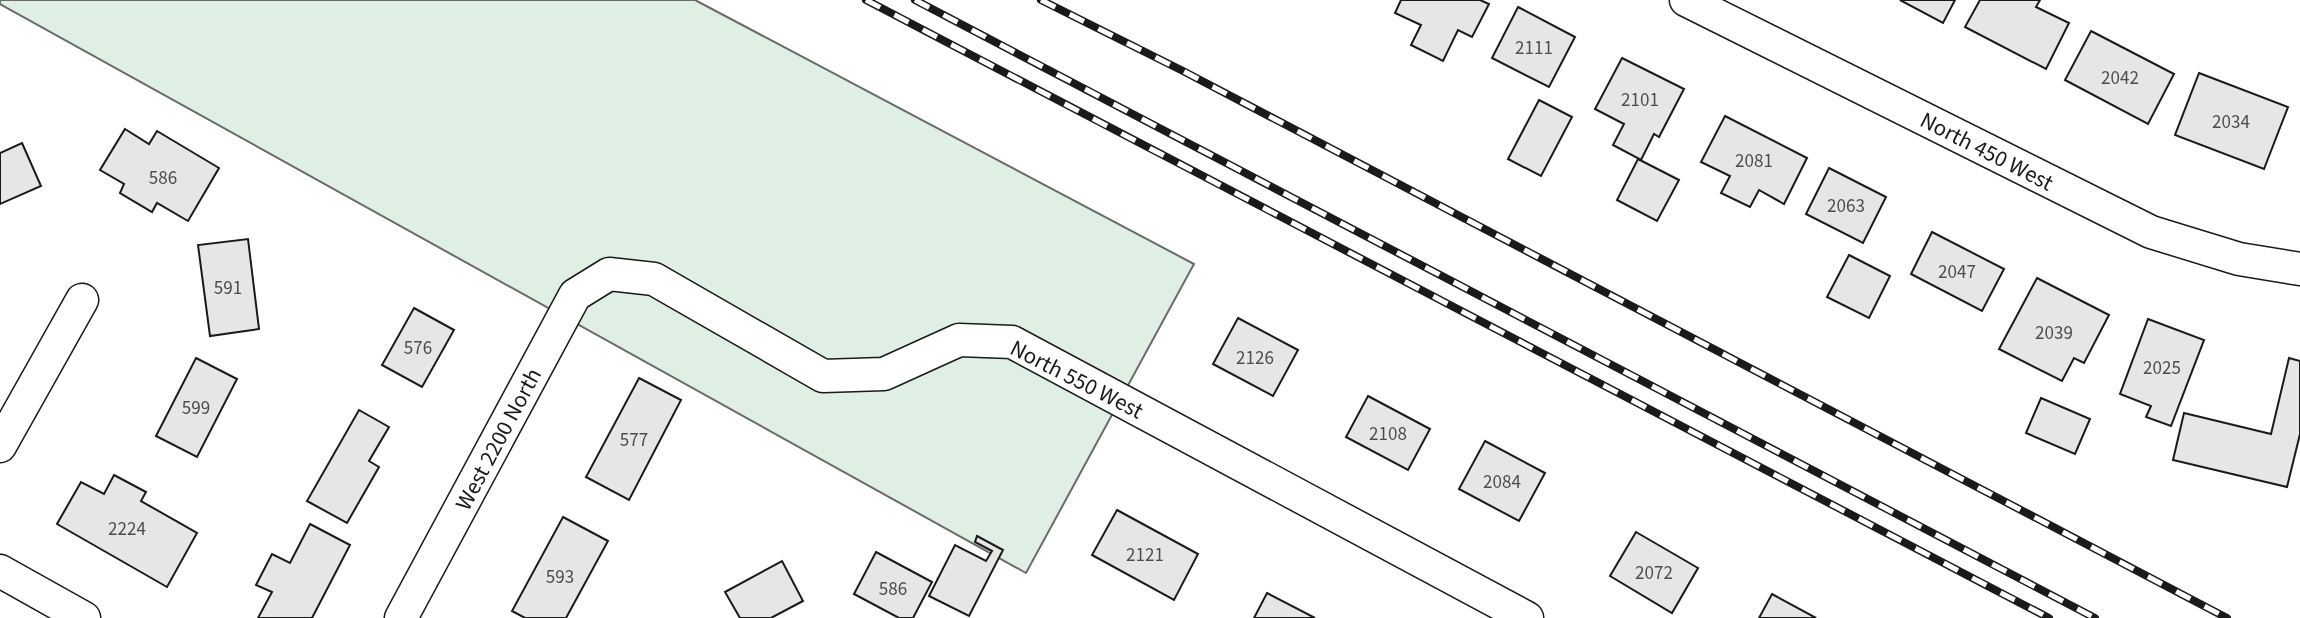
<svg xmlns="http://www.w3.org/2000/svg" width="2300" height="618" viewBox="0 0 2300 618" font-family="'Source Sans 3',sans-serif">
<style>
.green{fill:#e0efe3;stroke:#6a6a6a;stroke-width:2}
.building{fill:#e6e6e6;stroke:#1a1a1a;stroke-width:2}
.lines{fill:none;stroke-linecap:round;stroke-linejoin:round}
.minor-casing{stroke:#1a1a1a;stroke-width:35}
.minor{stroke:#fff;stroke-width:32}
.rail-casing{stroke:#1a1a1a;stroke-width:8}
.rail{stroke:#fff;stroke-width:5;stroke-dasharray:16;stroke-linecap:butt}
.labels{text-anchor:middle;stroke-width:5;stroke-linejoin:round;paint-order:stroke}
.number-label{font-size:19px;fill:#4d4d4d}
.street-label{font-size:23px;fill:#1a1a1a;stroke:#fff}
</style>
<rect width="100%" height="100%" fill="#fff"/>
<path class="green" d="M0,0H695L1194,264L1026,573L0,4Z"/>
<g class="building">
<path d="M1401,0H1480L1489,4L1472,37L1458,30L1443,61L1411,45L1421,25L1395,13Z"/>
<path d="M1900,0H1955L1943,23Z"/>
<path d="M1980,0H2040L2036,7L2069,23L2046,69L1965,27Z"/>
<path d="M1518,7L1575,37L1549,87L1492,58Z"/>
<path d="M2091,31L2174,74L2148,124L2065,80Z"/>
<path d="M1622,58L1684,89L1659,137L1654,134L1641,160L1613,145L1624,124L1595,109Z"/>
<path d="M2199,73L2288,107L2264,169L2175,135Z"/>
<path d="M1539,100L1572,117L1541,176L1508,159Z"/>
<path d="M1725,116L1807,158L1784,204L1759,190L1750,207L1721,193L1730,176L1701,162Z"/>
<path d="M125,129L149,144L157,131L219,168L188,221L157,203L152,212L120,193L124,184L100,170Z"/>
<path d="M22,143L41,186L0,204V153Z"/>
<path d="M1638,159L1679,180L1657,221L1617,200Z"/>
<path d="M1829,168L1886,197L1863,243L1806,214Z"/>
<path d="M1932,232L2004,269L1982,311L1911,274Z"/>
<path d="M248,239L259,329L210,336L198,245Z"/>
<path d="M1849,255L1890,276L1869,318L1827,297Z"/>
<path d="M2037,278L2109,315L2084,363L2074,358L2062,381L1999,349Z"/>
<path d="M414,308L454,330L422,387L382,365Z"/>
<path d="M1238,318L1298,350L1273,396L1213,364Z"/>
<path d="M2148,319L2204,340L2171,426L2146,417L2151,406L2120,394Z"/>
<path d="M196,358L237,379L197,457L156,436Z"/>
<path d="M2289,358L2300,361V434L2287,487L2173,460L2184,413L2271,434Z"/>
<path d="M639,378L681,400L629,500L586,477Z"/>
<path d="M1368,396L1430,429L1408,470L1346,437Z"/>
<path d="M2041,398L2090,419L2075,454L2026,433Z"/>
<path d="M359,410L389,427L369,461L379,467L347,523L307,501Z"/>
<path d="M1485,441L1545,473L1519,521L1459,489Z"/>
<path d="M114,475L146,492L141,501L197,533L167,587L57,524L81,482L104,494Z"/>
<path d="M1117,510L1198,554L1174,600L1092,555Z"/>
<path d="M563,517L608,541L566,618H525L512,611Z"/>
<path d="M310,524L350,545L312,618H258L272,592L256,585L272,554L290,563Z"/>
<path d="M1636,532L1698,568L1672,613L1610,576Z"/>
<path d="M977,536L1003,550L969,616L929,596L955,545L986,561L992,551L975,542Z"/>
<path d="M876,552L932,582L913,618H899L854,594Z"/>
<path d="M782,561L803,601L771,618H740L725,592Z"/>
<path d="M1267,593L1315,618H1254Z"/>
<path d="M1772,594L1816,618H1759Z"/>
</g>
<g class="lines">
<g class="minor-casing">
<g id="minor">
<path d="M1686,0L2151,232L2239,259L2300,269"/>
<path d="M0,446L82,300"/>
<path d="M0,571L84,618"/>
<path d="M401,618L575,295L609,274L654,279L823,376L884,374L959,340L1012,342L1527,618"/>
</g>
</g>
<use href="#minor" class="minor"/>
<g class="rail-casing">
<g id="rail">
<path d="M866,0L2049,618"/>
<path d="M915,0L2095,618"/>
<path d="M1041,0L1183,71L2227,618"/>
</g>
</g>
<use href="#rail" class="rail"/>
</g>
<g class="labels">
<g class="number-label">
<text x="1534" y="54">2111</text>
<text x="2120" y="84">2042</text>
<text x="1640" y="106">2101</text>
<text x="2231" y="128">2034</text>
<text x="1754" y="167">2081</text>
<text x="163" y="184">586</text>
<text x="1846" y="212">2063</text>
<text x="1957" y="278">2047</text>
<text x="228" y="294">591</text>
<text x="2054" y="339">2039</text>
<text x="418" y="354">576</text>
<text x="1255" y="364">2126</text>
<text x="2162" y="374">2025</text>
<text x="196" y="414">599</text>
<text x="1388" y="440">2108</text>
<text x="634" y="446">577</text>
<text x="1502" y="488">2084</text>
<text x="127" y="535">2224</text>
<text x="1145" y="561">2121</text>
<text x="1654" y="579">2072</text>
<text x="560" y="583">593</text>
<text x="893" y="595">586</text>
</g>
<g class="street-label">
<text transform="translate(1987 151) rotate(27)" y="8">North 450 West</text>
<text transform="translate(1077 379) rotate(27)" y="8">North 550 West</text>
<text transform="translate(498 439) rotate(-62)" y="8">West 2200 North</text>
</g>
</g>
</svg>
